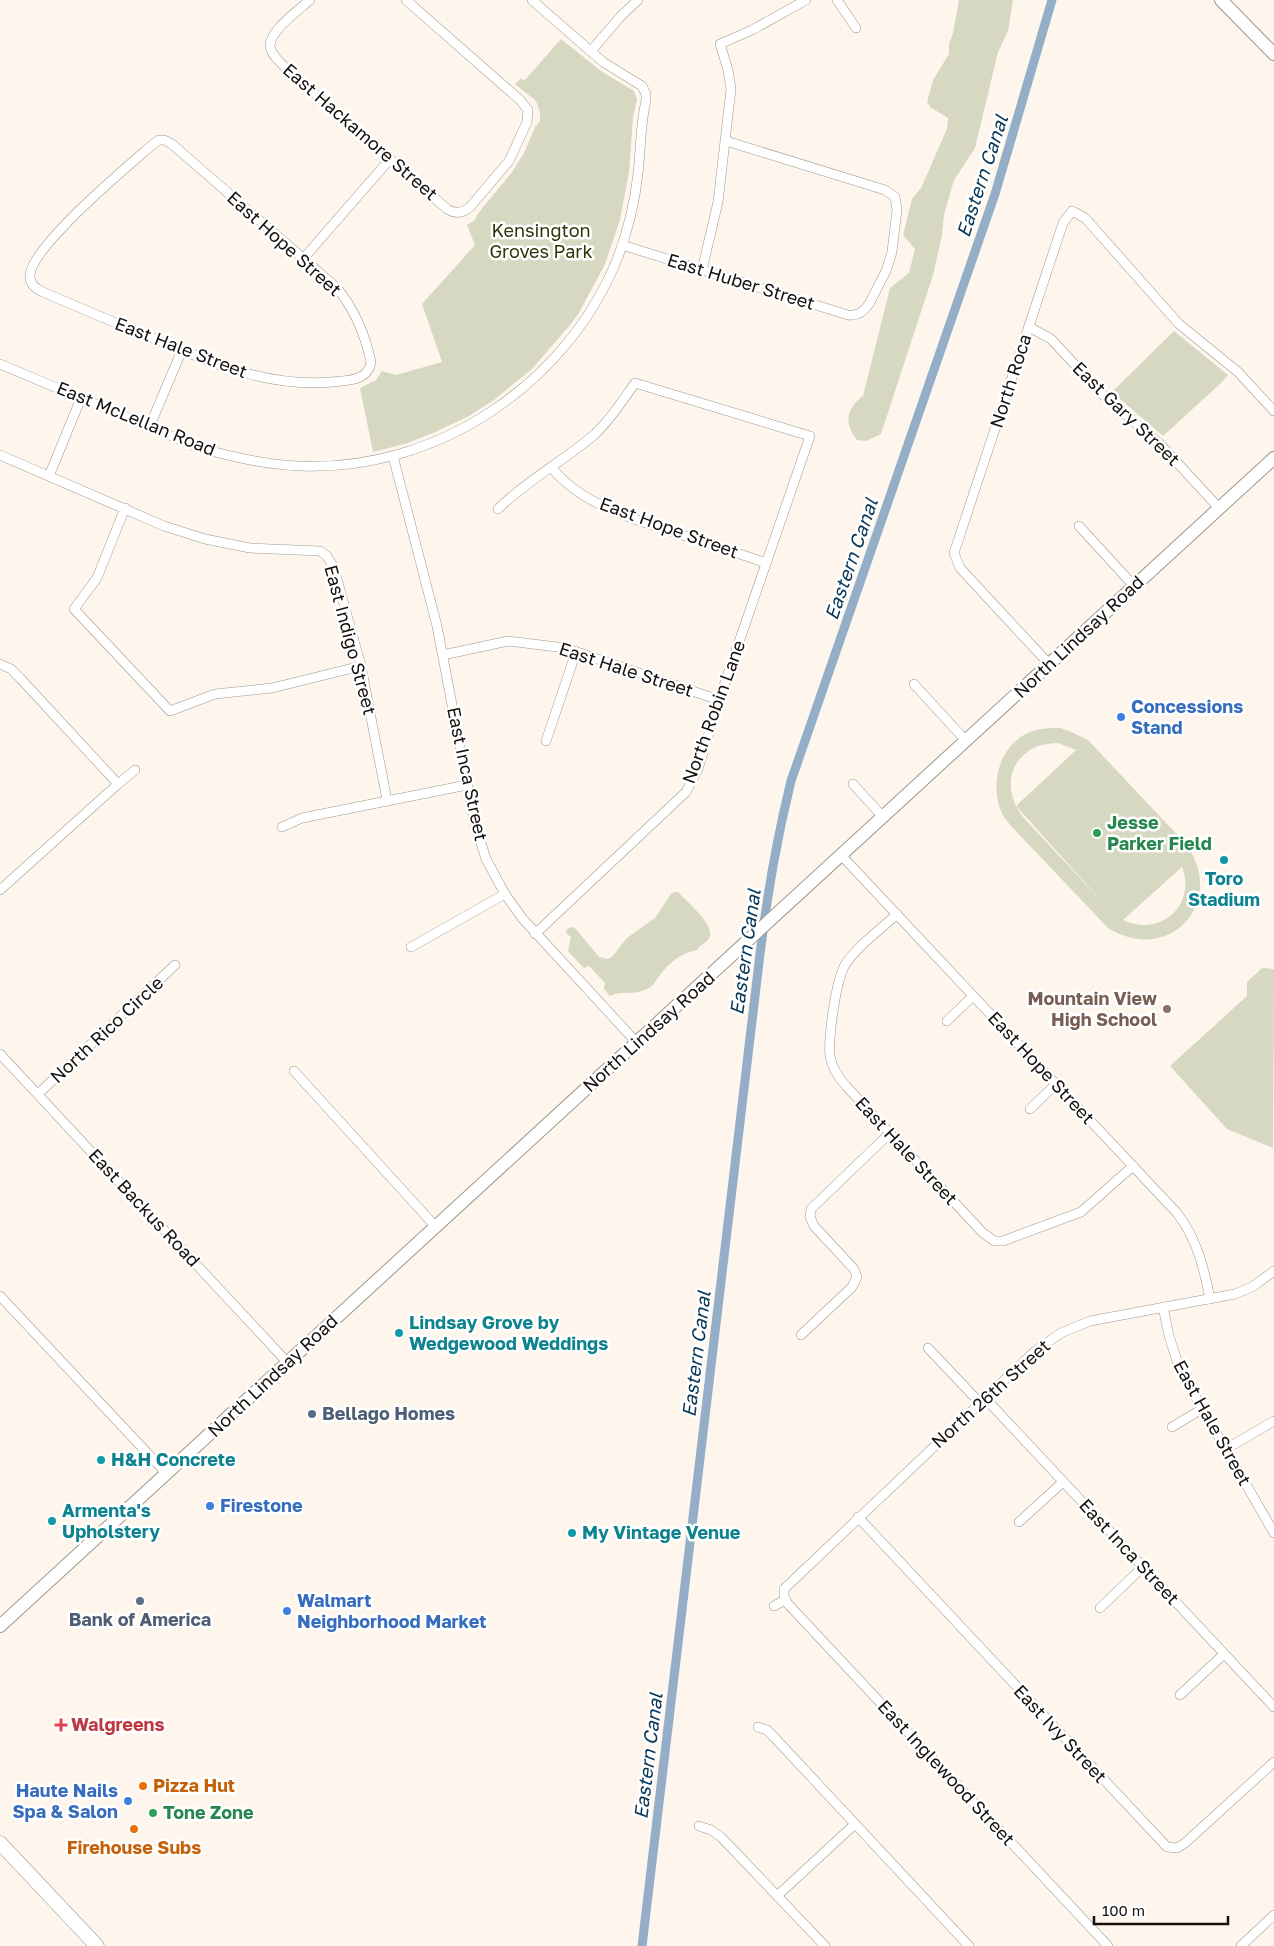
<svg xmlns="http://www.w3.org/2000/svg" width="1274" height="1946" viewBox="0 0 1274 1946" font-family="'Golos Text',sans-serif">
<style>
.green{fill:#d6d8c2;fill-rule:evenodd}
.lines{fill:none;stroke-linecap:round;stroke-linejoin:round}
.canal{stroke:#93aec6;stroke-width:9}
.minor-casing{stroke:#9e978e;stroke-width:10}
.secondary-casing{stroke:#9e978e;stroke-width:14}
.primary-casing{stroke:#9e978e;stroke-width:15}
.minor{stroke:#fff;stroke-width:9}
.secondary{stroke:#fff;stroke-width:12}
.primary{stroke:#fff;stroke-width:14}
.shop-dot{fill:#3f7fe0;stroke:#fff;stroke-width:2}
.leisure-dot{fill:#2e9e5b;stroke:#fff;stroke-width:2}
.culture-dot{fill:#0f9aa8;stroke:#fff;stroke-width:2}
.education-dot{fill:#8d6e63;stroke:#fff;stroke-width:2}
.service-dot{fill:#5c6f8a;stroke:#fff;stroke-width:2}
.health-dot{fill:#e0444e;stroke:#fff;stroke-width:2}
.food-dot{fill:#e8710a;stroke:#fff;stroke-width:2}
.labels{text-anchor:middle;stroke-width:5;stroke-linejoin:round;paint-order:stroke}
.street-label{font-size:18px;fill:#14110e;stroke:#fff}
.park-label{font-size:18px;fill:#323207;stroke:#fff}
.shop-label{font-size:18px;font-weight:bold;fill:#366cbe;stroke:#fff;text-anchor:start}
.leisure-label{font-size:18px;font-weight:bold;fill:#27864d;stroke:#fff;text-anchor:start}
.culture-label{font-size:18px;font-weight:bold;fill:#0d838f;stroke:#fff;text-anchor:start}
.education-label{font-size:18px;font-weight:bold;fill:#785e54;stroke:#fff;text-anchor:end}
.service-label{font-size:18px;font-weight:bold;fill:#4e5e75;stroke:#fff;text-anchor:start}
.health-label{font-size:18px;font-weight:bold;fill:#be3a42;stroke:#fff;text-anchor:start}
.food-label{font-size:18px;font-weight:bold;fill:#c56008;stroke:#fff;text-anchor:start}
.water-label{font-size:19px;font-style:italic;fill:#073758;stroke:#fff}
</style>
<rect width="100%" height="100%" fill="#fef6ec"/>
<g class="green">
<path d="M959,0H1013L1008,31L998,52L975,148L954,180L944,215L942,235L933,275L881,434L866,441L857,440C844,423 846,409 863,396L890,288L909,273L915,249L903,235L912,199L921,188L947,129L948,118L930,107L927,102L933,80L949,54V44L953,33Z"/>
<path d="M561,39L601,71L634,91L637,100L633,117L629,172L620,220L605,264L579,313L570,325L532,369L494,400L469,416L433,433L408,443L373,452L360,388L376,380L382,371L396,375L442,362L422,304L475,245L467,225L474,221L480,211L512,172L524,153L535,127L540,121V112L536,101L515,84L520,79L525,80Z"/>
<path d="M1174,331L1228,375L1222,382L1163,436L1112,392Z"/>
<path d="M1060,728L1069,731L1088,740L1184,842C1229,898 1172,967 1108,928L1012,827C1008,822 1003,817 1001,811C989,782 1001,741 1033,731C1042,728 1051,728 1060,728ZM1058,743L1076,750L1017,805V807L1107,907L1023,817C997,784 1014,743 1058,743ZM1182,867C1197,905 1160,938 1123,920Z"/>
<path d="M674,892H678C687,902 713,923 710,936C708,943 700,944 697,950C681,953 670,962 660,975C656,980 653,987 647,989C634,996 621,990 610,996L604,989L605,983L591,968L589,966L584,968L568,951L571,937L566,933L567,929L571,927L575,928L599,957L608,959L612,957L627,938L655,918L671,894Z"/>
<path d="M1262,968L1274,969L1273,1148L1227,1129L1170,1066L1247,996V982Z"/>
</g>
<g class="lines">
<path class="canal" d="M642,1946L760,954C767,895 777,838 791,781L995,194L1052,0"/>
<g class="minor-casing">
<g id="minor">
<path d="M310,0C299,10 264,34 271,50C274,58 283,65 289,71L447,209C455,214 463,213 470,207L509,161L527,122L528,110L520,100L406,0"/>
<path d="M837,0L856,28"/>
<path d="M591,51L620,17L638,0"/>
<path d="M159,140H164L172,144L337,288C355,310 365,334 371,362C369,377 355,380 342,381C273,390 217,365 155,339C118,324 80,308 43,292C36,289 29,284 30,275C32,246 127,167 152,145Z"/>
<path d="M622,245L848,315C858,316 863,312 869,304L886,271L892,252L897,210L895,197L885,190L726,141"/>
<path d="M303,259L390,159"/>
<path d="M702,270L718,202L731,89L728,70L720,44L752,30L806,0"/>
<path d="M1029,327L1051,339L1103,395L1159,443L1219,508"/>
<path d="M0,364L200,448C232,457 266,465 300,466C436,472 568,384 618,257C628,230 635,202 638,173C641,149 640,125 646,101V94L642,86L603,62L532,0"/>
<path d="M149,428L182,350"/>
<path d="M0,455L164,526L205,539L250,548L320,551L327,556L334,568L361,666L387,800"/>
<path d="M393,456L437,626L474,820L486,859L505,894L522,918L637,1043"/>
<path d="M552,468C581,505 637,520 679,534C708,543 737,553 766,563"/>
<path d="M49,476L81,398"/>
<path d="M125,508L97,578L74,609L170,711L215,694L272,688L361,666"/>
<path d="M498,509C527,480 564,461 595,434C611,419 623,400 635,383L810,436L719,700L698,769L686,792L535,934"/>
<path d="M1079,526L1134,586"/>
<path d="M443,655L508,641L565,648L719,700"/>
<path d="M0,664L11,669L20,678L118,784"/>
<path d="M1049,664L960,568L954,553L1063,223L1072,211L1085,218L1179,324L1238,372L1274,411"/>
<path d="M914,684L966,741"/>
<path d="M546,741L576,652"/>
<path d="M853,784L883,817"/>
<path d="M282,827L302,818L467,785"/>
<path d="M841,855L1177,1213C1197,1239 1204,1268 1210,1299"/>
<path d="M0,890L118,784L135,770"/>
<path d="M897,914C880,930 857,946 845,965C836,980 828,1038 830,1056C832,1068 838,1077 846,1086L982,1232L994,1241H1003L1081,1212L1133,1166"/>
<path d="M411,947L505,894"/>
<path d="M947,1021L973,996"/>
<path d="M0,1054L288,1363"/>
<path d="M294,1071L436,1227"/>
<path d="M38,1094L175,965"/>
<path d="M1030,1109L1056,1084"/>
<path d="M0,1296L167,1474"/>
<path d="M1163,1307L1169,1336L1180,1370L1274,1533"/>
<path d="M801,1335L852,1287L857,1277L854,1269L814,1226L810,1217L811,1209L890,1133"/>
<path d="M928,1348L980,1403"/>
<path d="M985,1398L1274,1707"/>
<path d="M1172,1427L1202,1409"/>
<path d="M1226,1449L1274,1421"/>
<path d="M858,1517L1167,1847L1177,1848L1185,1843L1274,1762"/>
<path d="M1019,1522L1063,1482"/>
<path d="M774,1606L785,1600"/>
<path d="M1100,1608L1143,1567"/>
<path d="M1180,1695L1224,1654"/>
<path d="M758,1727L767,1730L774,1737L969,1946"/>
<path d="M699,1826L711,1830L721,1837L825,1946"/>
<path d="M777,1896L855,1824"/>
<path d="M1108,1946L788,1604L784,1596V1589L1035,1351L1061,1333L1090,1321L1235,1294L1252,1287L1274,1271"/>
<path d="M1241,1946L1274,1915"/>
</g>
</g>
<g class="secondary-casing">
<g id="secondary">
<path d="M1221,0L1274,54"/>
<path d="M0,1626L1274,458"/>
</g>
</g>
<g class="primary-casing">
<path id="primary" d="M0,1843L97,1946"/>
</g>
<use href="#minor" class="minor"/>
<use href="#secondary" class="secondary"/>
<use href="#primary" class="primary"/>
</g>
<g class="shop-dot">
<circle cx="1121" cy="717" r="5"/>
<circle cx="210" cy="1506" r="5"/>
<circle cx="287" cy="1611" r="5"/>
<circle cx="128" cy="1801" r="5"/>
</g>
<g class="leisure-dot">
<circle cx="1097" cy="833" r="5"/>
<circle cx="153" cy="1813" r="5"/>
</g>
<g class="culture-dot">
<circle cx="1224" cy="860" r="5"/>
<circle cx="399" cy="1333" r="5"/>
<circle cx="101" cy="1460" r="5"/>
<circle cx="52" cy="1521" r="5"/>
<circle cx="572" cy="1533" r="5"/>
</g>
<circle class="education-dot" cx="1167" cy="1009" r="5"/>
<g class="service-dot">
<circle cx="312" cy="1414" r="5"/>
<circle cx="140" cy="1601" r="5"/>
</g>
<path class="health-dot" d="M58.5 1717.5h5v5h5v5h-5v5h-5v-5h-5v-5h5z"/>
<g class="food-dot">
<circle cx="143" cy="1786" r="5"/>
<circle cx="134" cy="1829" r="5"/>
</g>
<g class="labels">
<g class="street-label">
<text transform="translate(360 132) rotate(41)" y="6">East Hackamore Street</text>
<text transform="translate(284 244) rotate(42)" y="6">East Hope Street</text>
<text transform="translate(741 282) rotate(17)" y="6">East Huber Street</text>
<text transform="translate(181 348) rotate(21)" y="6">East Hale Street</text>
<text transform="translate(1011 381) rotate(-72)" y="6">North Roca</text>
<text transform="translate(1126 414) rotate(44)" y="6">East Gary Street</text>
<text transform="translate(136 419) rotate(22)" y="6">East McLellan Road</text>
<text transform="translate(669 528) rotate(20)" y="6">East Hope Street</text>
<text transform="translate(1079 637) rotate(-43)" y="6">North Lindsay Road</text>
<text transform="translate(350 640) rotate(75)" y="6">East Indigo Street</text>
<text transform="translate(626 670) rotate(18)" y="6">East Hale Street</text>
<text transform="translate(714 712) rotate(-70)" y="6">North Robin Lane</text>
<text transform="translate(467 774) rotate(78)" y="6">East Inca Street</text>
<text transform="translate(107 1030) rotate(-43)" y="6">North Rico Circle</text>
<text transform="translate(649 1032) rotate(-42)" y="6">North Lindsay Road</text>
<text transform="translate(1041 1068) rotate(47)" y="6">East Hope Street</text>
<text transform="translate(906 1151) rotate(47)" y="6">East Hale Street</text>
<text transform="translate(144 1208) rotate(47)" y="6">East Backus Road</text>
<text transform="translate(273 1376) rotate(-43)" y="6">North Lindsay Road</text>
<text transform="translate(991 1394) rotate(-42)" y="6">North 26th Street</text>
<text transform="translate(1212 1423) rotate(61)" y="6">East Hale Street</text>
<text transform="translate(1129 1552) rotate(47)" y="6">East Inca Street</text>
<text transform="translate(1060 1734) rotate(47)" y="6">East Ivy Street</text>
<text transform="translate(946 1773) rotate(47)" y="6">East Inglewood Street</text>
</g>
<g class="park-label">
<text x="541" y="237">Kensington<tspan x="541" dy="21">Groves Park</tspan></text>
</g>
<g class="shop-label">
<text x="1131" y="713">Concessions<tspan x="1131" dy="21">Stand</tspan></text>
<text x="220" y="1512">Firestone</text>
<text x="297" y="1607">Walmart<tspan x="297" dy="21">Neighborhood Market</tspan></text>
<text x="118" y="1797" text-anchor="end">Haute Nails<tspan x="118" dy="21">Spa &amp; Salon</tspan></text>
</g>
<g class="leisure-label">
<text x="1107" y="829">Jesse<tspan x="1107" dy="21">Parker Field</tspan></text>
<text x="163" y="1819">Tone Zone</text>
</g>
<g class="culture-label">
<text x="1224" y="885" text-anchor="middle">Toro<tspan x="1224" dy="21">Stadium</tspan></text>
<text x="409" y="1329">Lindsay Grove by<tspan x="409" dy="21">Wedgewood Weddings</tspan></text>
<text x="111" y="1466">H&amp;H Concrete</text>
<text x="62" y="1517">Armenta's<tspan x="62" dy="21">Upholstery</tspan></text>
<text x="582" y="1539">My Vintage Venue</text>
</g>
<g class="education-label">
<text x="1157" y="1005">Mountain View<tspan x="1157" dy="21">High School</tspan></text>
</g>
<g class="service-label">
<text x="322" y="1420">Bellago Homes</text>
<text x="140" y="1626" text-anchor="middle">Bank of America</text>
</g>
<g class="health-label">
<text x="71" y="1731">Walgreens</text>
</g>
<g class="food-label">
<text x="153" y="1792">Pizza Hut</text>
<text x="134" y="1854" text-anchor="middle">Firehouse Subs</text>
</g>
<g class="water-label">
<text transform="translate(982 176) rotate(-72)" y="7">Eastern Canal</text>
<text transform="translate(851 559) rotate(-71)" y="7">Eastern Canal</text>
<text transform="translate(745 952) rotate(-82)" y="7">Eastern Canal</text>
<text transform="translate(696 1354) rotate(-83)" y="7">Eastern Canal</text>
<text transform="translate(648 1756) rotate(-83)" y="7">Eastern Canal</text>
</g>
</g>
<path d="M1094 1916v8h134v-8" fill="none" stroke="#14110e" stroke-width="2.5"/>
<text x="1102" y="1916" font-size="15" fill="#14110e" stroke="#ffffff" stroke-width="4" paint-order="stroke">100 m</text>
</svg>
